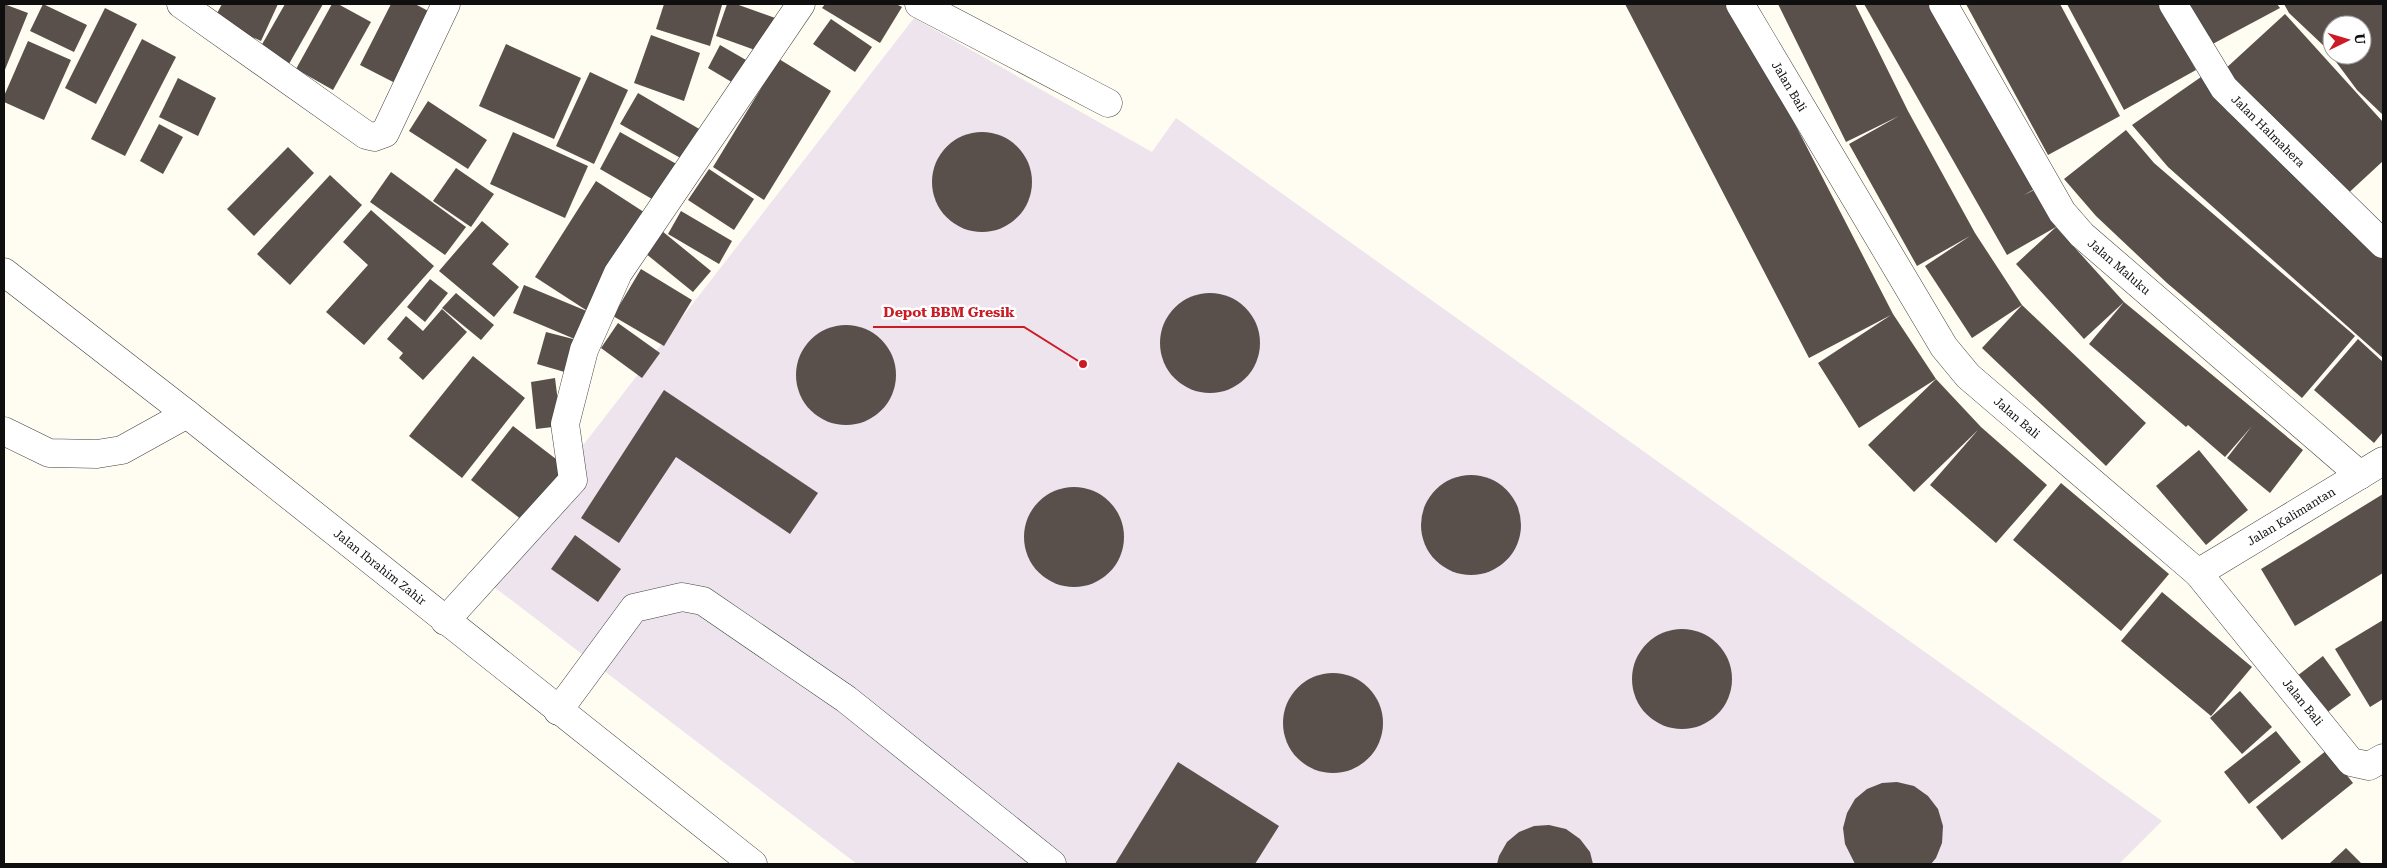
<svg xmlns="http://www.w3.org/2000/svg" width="2387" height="868" viewBox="0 0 2387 868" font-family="'Roboto Serif',serif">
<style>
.industrial{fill:#ede4ee}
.building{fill:#59504b;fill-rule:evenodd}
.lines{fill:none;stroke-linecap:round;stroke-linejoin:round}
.minor-casing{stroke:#424242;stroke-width:29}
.minor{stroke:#fff;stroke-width:28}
.labels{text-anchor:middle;stroke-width:5;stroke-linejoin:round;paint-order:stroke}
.street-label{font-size:12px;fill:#0f0f0f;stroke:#fff}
.leader{fill:none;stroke:#cb1c25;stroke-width:2}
.callout-dot{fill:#cb1c25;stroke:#fff;stroke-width:2}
.callout-label{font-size:14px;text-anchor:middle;font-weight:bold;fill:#cb1c25;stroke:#fff;stroke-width:5;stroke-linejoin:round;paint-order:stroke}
</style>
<rect width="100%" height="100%" fill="#fffcf2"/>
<path class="industrial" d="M914,18L1152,152L1176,118L2162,821L2119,864H857L481,577Z"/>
<g class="building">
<path d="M4,4L28,13L4,72Z"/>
<path d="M43,4L87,25L74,52L30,31Z"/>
<path d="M222,4H278L261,41L214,19Z"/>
<path d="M285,4H323L285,71L256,55Z"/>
<path d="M332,4H338L371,22L333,90L296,69Z"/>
<path d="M391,4H415L434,14L397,84L360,65Z"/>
<path d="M664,4L722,5L710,46L656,29Z"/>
<path d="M727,4H736L778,19L766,54L716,36Z"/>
<path d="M825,4H896L902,7L880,43L822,8Z"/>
<path d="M1625,4H1733L1893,314L1936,379L1859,428L1818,363L1891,315L1809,358Z"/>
<path d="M1778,4H1855L1908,111L1975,233L2022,305L2146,423L2106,466L1982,348L2022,305L1972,338L1925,266L1970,236L1917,266L1849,144L1899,116L1846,142Z"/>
<path d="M1864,4H1931L2036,188L2024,195L2036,189L2056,227L2007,255Z"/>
<path d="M1966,4H2060L2120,116L2048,155Z"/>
<path d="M2067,4H2160L2196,70L2124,110Z"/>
<path d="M2185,4H2277L2280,8L2207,47Z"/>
<path d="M2284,4H2383V115L2357,90L2325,47L2289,13ZM2332,25H2362V55H2332Z"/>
<path d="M105,8L137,24L96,104L65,88Z"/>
<path d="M2285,14L2383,122V161L2342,199L2224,70Z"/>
<path d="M831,19L872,47L855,72L813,44Z"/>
<path d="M651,35L700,53L684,101L634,83Z"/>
<path d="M142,39L176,57L125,156L91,139Z"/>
<path d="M28,41L71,60L44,120L4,102V96Z"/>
<path d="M506,44L581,78L554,139L479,106Z"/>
<path d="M720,45L753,64L740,87L708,68Z"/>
<path d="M779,59L831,91L764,200L713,167Z"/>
<path d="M590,72L628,90L594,164L556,146Z"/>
<path d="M2201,77L2227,111L2383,248V358L2168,167L2132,125Z"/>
<path d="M178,78L216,98L198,136L159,117Z"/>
<path d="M638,93L701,130L684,160L620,124Z"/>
<path d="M428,101L487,140L468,169L409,131Z"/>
<path d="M159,124L183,137L163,174L140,161Z"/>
<path d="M2126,130L2154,163L2355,336L2302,398L2167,283L2096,216L2064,179Z"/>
<path d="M513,132L588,166L565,218L490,184Z"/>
<path d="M620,132L680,166L659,203L600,169Z"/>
<circle cx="982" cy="182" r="50"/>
<path d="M288,147L314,173L254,236L227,209Z"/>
<path d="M456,168L494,194L471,227L433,201Z"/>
<path d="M709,169L754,199L734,230L688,200Z"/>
<path d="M391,172L466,227L445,255L370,202Z"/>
<path d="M330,175L362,205L290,285L257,254Z"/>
<path d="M596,181L650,216L577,340L513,313L524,285L589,312L535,277Z"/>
<path d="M371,210L434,266L364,345L326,312L368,265L343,242Z"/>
<path d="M681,211L732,241L719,264L668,234Z"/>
<path d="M482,221L509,244L492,264L519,287L494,317L439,271Z"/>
<path d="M2056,227L2124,302L2303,450L2270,493L2227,458L2252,426L2225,457L2188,425L2186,427L2089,344L2124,302L2084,339L2016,264Z"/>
<path d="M662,231L711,271L693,292L645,253Z"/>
<path d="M641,269L692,300L664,346L613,316Z"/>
<path d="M430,279L448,293L425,322L407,307Z"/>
<path d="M456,293L494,325L481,340L442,308Z"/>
<circle cx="1210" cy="343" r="50"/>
<path d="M442,309L467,332L423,380L399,358L403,353L387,339L406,316L423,331Z"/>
<path d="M618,323L660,353L642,378L601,348Z"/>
<circle cx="846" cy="375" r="50"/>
<path d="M546,332L577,340L568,373L537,364Z"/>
<path d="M2358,339L2383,362V432L2374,443L2314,390Z"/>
<path d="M473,356L525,398L462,478L409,436Z"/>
<path d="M555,378L561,426L536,429L531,382Z"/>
<path d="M1936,379L1981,427L2047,485L1996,543L1930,485L1978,430L1914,492L1868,445Z"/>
<path d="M664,390L818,493L790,534L676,457L619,543L581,518Z"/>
<path d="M513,426L569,469L527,524L471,480Z"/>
<path d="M2199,450L2248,510L2206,545L2156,486Z"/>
<circle cx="1471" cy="525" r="50"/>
<path d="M2061,483L2169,574L2121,631L2013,540Z"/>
<circle cx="1074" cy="537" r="50"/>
<path d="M2383,494V573L2295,626L2261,569Z"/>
<path d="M575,535L621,569L598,602L551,569Z"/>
<path d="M2162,592L2252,667L2211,716L2121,641Z"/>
<path d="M2383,620V699L2370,707L2335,649Z"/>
<circle cx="1682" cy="679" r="50"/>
<path d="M2323,656L2351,695L2325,714L2297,676Z"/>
<circle cx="1333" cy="723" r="50"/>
<path d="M2240,691L2272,727L2242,754L2210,718Z"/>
<path d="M2276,731L2301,762L2249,804L2224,772Z"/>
<path d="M2327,750L2353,783L2282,840L2256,807Z"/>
<path d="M1178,762L1279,826L1255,864H1115Z"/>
<path d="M1897,782L1914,786L1928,796L1938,809L1943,826L1942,843L1936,858L1931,864H1855L1845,844L1843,828L1847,813L1855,799L1867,789L1882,783Z"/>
<path d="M1549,825L1566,829L1580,839L1590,852L1593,864H1497L1499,856L1507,842L1519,832L1534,826Z"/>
<path d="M2346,848L2362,864H2329Z"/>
</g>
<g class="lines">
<g class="minor-casing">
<g id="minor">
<path d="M181,4L366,135L374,137L385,133L446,4"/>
<path d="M919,4L1108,103"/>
<path id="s1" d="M1740,4L1944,347L1968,376L2198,573L2351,762L2369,766L2383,758"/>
<path id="s2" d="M1943,4L2062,212L2082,235L2360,475"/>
<path id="s3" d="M2173,4L2224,88L2383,244"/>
<path id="s4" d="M4,272L187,414L753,864"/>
<path d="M4,431L49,453L97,454L122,450L187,414"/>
<path id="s5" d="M2198,573L2383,461"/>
<path d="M445,621L573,480L565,424L584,350L618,273L801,4"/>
<path d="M558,711L634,608L682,597L703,601L846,699L1052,864"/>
</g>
</g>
<use href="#minor" class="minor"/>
</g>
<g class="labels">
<g class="street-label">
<text dy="4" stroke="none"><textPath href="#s1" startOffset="96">Jalan Bali</textPath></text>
<text dy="4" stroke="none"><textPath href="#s3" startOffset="160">Jalan Halmahera</textPath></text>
<text dy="4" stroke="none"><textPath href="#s2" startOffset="319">Jalan Maluku</textPath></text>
<text dy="4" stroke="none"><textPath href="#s1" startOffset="501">Jalan Bali</textPath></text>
<text dy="4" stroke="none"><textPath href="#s5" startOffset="109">Jalan Kalimantan</textPath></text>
<text dy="4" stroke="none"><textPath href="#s4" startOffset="478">Jalan Ibrahim Zahir</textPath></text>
<text dy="4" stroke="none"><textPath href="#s1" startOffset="906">Jalan Bali</textPath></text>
</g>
</g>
<path class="leader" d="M1083 364L1024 327H873"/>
<circle class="callout-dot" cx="1083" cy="364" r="5"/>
<g class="callout-label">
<text x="949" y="317">Depot BBM Gresik</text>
</g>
<rect width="2387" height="868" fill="none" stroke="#0f0f0f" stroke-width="10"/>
<g transform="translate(2347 40) rotate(85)"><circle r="24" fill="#ffffff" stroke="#9f9f9f"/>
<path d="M0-4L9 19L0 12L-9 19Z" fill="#cb1c25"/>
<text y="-8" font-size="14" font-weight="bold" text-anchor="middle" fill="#0f0f0f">U</text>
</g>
</svg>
